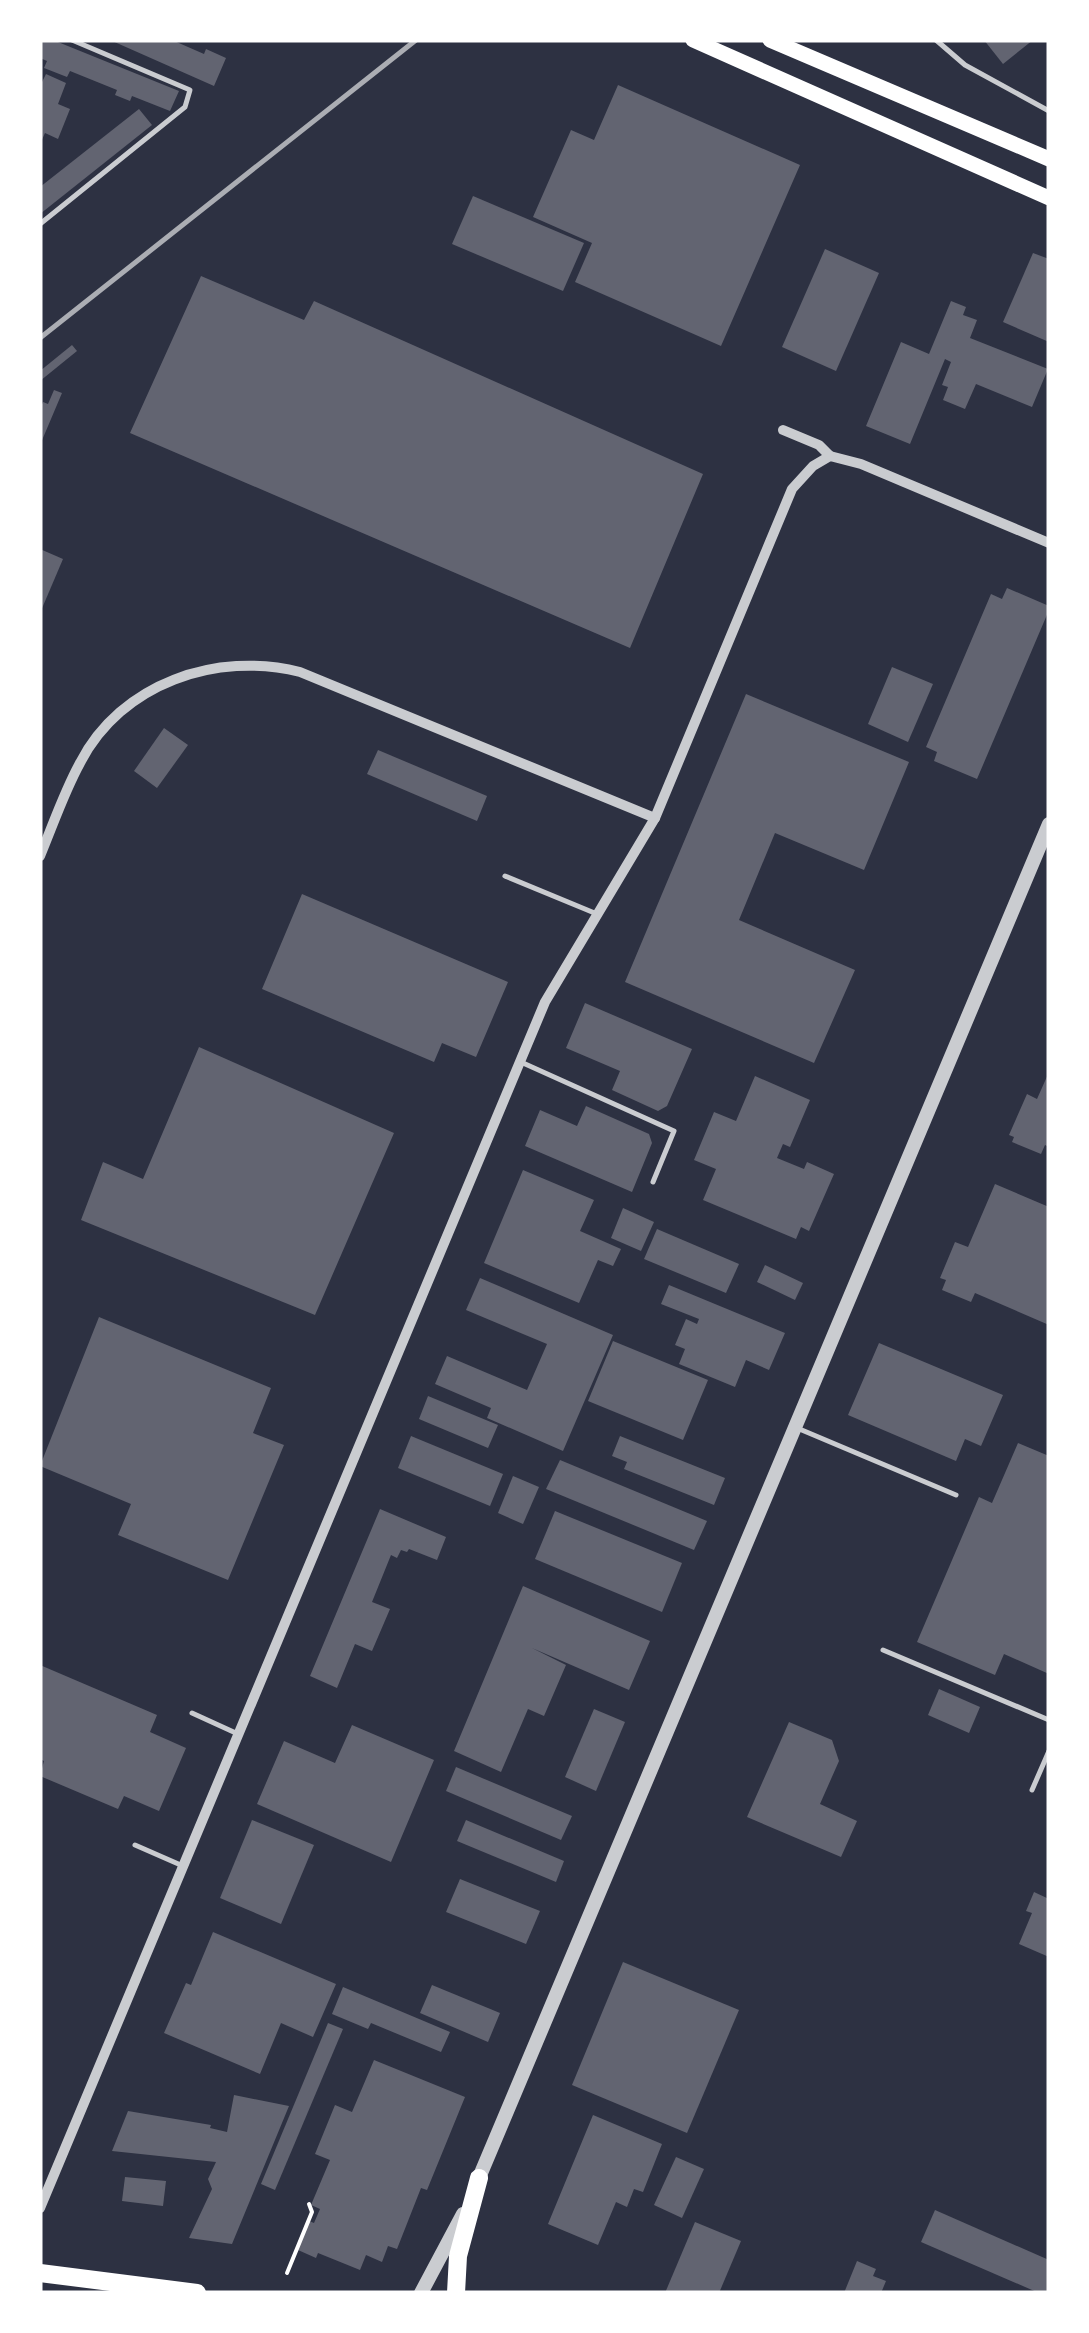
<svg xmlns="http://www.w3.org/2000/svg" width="1089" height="2333" viewBox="0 0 1089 2333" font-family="'PT Sans Narrow',sans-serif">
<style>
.building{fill:#626471}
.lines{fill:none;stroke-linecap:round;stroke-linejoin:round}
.path{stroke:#fff;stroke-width:4}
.service{stroke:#caccd0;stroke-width:5}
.minor{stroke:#caccd0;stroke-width:10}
.tertiary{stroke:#caccd0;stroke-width:14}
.secondary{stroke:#fff;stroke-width:15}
.primary{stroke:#fff;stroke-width:18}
.rail{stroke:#abadb3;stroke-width:5}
</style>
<rect width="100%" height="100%" fill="#2d3142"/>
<g class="building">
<path d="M40,40H53L179,91L170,111L132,96L130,101L115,95L117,90L70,71L67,77L44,68L47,61L40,58Z"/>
<path d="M110,40H172L204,54L206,49L226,58L214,86Z"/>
<path d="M984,40H1033L1003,64Z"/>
<path d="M46,74L66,83L58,104L70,109L58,139L45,133L40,144V86Z"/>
<path d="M618,85L800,165L721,346L575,282L592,243L533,217L571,130L594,140Z"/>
<path d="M139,109L152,125L40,214V187Z"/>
<path d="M473,196L584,243L563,291L452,244Z"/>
<path d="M825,249L879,273L836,371L782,347Z"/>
<path d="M1033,253L1049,259V342L1003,322Z"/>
<path d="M201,276L304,320L314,301L703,474L630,648L130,433Z"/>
<path d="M951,301L966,307L963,315L977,320L970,338L1048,369L1032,407L976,384L965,409L943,400L948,387L942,385L951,362L945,359L910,444L866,426L901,342L929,354Z"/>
<path d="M72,345L77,351L40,381V371Z"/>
<path d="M54,390L62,393L40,445V409L43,402L48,404Z"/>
<path d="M40,549L63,559L40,613Z"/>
<path d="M1007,588L1049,606V610L977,779L934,761L937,752L926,747L991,594L1002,599Z"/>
<path d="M892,667L933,684L908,742L868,724Z"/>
<path d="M746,694L909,762L864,870L775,833L739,920L855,970L814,1063L625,982Z"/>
<path d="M164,728L188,745L157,788L134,771Z"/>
<path d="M378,750L487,796L477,821L367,774Z"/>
<path d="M302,894L508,982L476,1057L442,1043L434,1062L262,989Z"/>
<path d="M585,1003L692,1049L667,1106L658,1111L612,1090L620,1071L566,1048Z"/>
<path d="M199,1047L394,1133L315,1315L81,1220L103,1162L143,1179Z"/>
<path d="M1049,1072V1147L1045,1145L1041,1154L1012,1142L1014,1137L1009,1135L1027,1094L1037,1099Z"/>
<path d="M755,1076L810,1100L790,1147L783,1144L777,1158L804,1169L807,1162L834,1174L809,1231L801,1227L796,1239L703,1200L716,1169L694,1160L714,1112L736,1121Z"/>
<path d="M586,1106L649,1134L652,1143L632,1192L525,1146L540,1110L577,1126Z"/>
<path d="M523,1170L594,1200L580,1231L621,1249L613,1266L598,1260L579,1303L484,1263Z"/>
<path d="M995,1184L1049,1207V1325L975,1293L971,1302L942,1290L946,1280L940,1278L955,1242L968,1247Z"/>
<path d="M623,1208L654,1222L641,1251L611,1238Z"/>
<path d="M657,1229L739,1264L726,1293L644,1259Z"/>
<path d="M765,1265L803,1283L795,1300L757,1282Z"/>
<path d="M480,1278L613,1335L563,1451L487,1418L491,1408L435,1384L447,1356L527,1390L547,1344L466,1310Z"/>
<path d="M669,1285L785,1333L769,1370L746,1360L735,1387L679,1364L685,1349L675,1345L686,1319L697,1324L699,1319L661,1304Z"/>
<path d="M99,1317L271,1388L253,1433L284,1445L228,1580L118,1535L131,1504L40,1466Z"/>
<path d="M613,1341L708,1380L683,1440L588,1401Z"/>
<path d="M879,1343L1003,1395L981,1446L965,1439L956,1461L848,1415Z"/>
<path d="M428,1396L498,1425L488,1448L419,1419Z"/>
<path d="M411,1436L503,1474L490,1506L398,1468Z"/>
<path d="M620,1436L725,1478L714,1505L624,1469L627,1462L612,1456Z"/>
<path d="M1018,1443L1049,1456V1674L1004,1654L995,1675L917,1642L979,1497L992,1503Z"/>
<path d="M560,1460L707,1521L694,1550L546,1489Z"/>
<path d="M513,1476L539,1487L523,1524L498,1513Z"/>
<path d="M380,1509L446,1537L437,1560L409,1549L407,1552L401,1550L397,1558L391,1555L372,1602L390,1609L372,1651L355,1644L337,1688L310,1676Z"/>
<path d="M555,1511L682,1563L662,1612L535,1559Z"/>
<path d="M523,1586L650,1641L629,1690L532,1648L566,1665L544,1716L528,1709L501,1772L454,1751Z"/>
<path d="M40,1665L157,1715L150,1732L186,1748L159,1811L124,1796L118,1809L40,1776L44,1761L40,1759Z"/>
<path d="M939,1689L980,1707L969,1733L928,1715Z"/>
<path d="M594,1709L625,1722L596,1791L565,1777Z"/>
<path d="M789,1722L832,1740L839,1761L820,1804L857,1821L841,1857L747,1817Z"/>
<path d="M352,1725L434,1760L391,1862L257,1804L284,1741L335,1763Z"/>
<path d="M456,1767L572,1816L561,1840L446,1791Z"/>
<path d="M252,1820L314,1845L281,1924L220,1898Z"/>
<path d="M466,1820L564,1861L556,1882L457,1841Z"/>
<path d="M460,1879L540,1911L526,1944L446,1912Z"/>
<path d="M1034,1892L1049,1899V1957L1019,1944L1032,1913L1026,1911Z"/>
<path d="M213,1932L336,1984L313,2037L281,2023L260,2074L164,2033L186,1983L191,1985Z"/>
<path d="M623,1962L739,2010L687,2133L572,2085Z"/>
<path d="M432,1985L500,2013L488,2042L420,2013Z"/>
<path d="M343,1987L450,2032L441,2052L371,2023L368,2029L332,2014Z"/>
<path d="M328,2023L343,2029L275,2190L261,2184Z"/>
<path d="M374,2060L465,2097L427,2190L421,2188L397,2249L388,2246L382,2262L366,2255L360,2270L318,2253L316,2258L298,2250L309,2221L314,2223L320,2209L311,2205L330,2160L315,2154L335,2105L352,2112Z"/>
<path d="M234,2095L289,2106L232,2244L189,2238L212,2189L208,2179L216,2162L112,2151L128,2111L211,2125L210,2128L227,2132Z"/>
<path d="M593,2115L662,2144L643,2192L634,2189L627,2207L616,2202L598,2245L548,2224Z"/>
<path d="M676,2157L704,2169L682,2218L654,2205Z"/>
<path d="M125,2177L166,2181L163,2206L122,2201Z"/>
<path d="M935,2210L1049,2260L1048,2293H1039L921,2242Z"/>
<path d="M695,2222L741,2241L719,2293H665Z"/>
<path d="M857,2261L876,2269L873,2276L886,2281L881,2293H844Z"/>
</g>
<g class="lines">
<path class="path" d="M287,2273L312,2212L309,2204"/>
<g class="service">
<path d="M936,40L965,65L1049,111"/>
<path d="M40,224L185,107L190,90L72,40"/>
<path d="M505,876L597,914"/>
<path d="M523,1063L674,1131L653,1182"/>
<path d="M797,1428L956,1495"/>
<path d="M883,1650L1049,1720"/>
<path d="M192,1713L238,1734"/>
<path d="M1032,1790L1049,1751"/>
<path d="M135,1845L183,1866"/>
</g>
<g class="minor">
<path d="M783,430L819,445L830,456"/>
<path d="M40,856C53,825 64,792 80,763C121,683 217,651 300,672L655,818"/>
<path d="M40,2208L545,1002L655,818L792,489L813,466L830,456L861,464L1049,543"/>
</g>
<g class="tertiary">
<path d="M476,2185L1049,824"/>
<path d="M421,2293L463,2214"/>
</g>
<g class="secondary">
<path d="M693,40L1049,198"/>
<path d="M770,40L1049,159"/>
</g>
<g class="primary">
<path d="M40,2273L197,2293"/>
<path d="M456,2293L458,2256L479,2178"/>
</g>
<path class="rail" d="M40,338L416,40"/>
</g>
<rect width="1089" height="2333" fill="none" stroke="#ffffff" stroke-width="85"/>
</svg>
